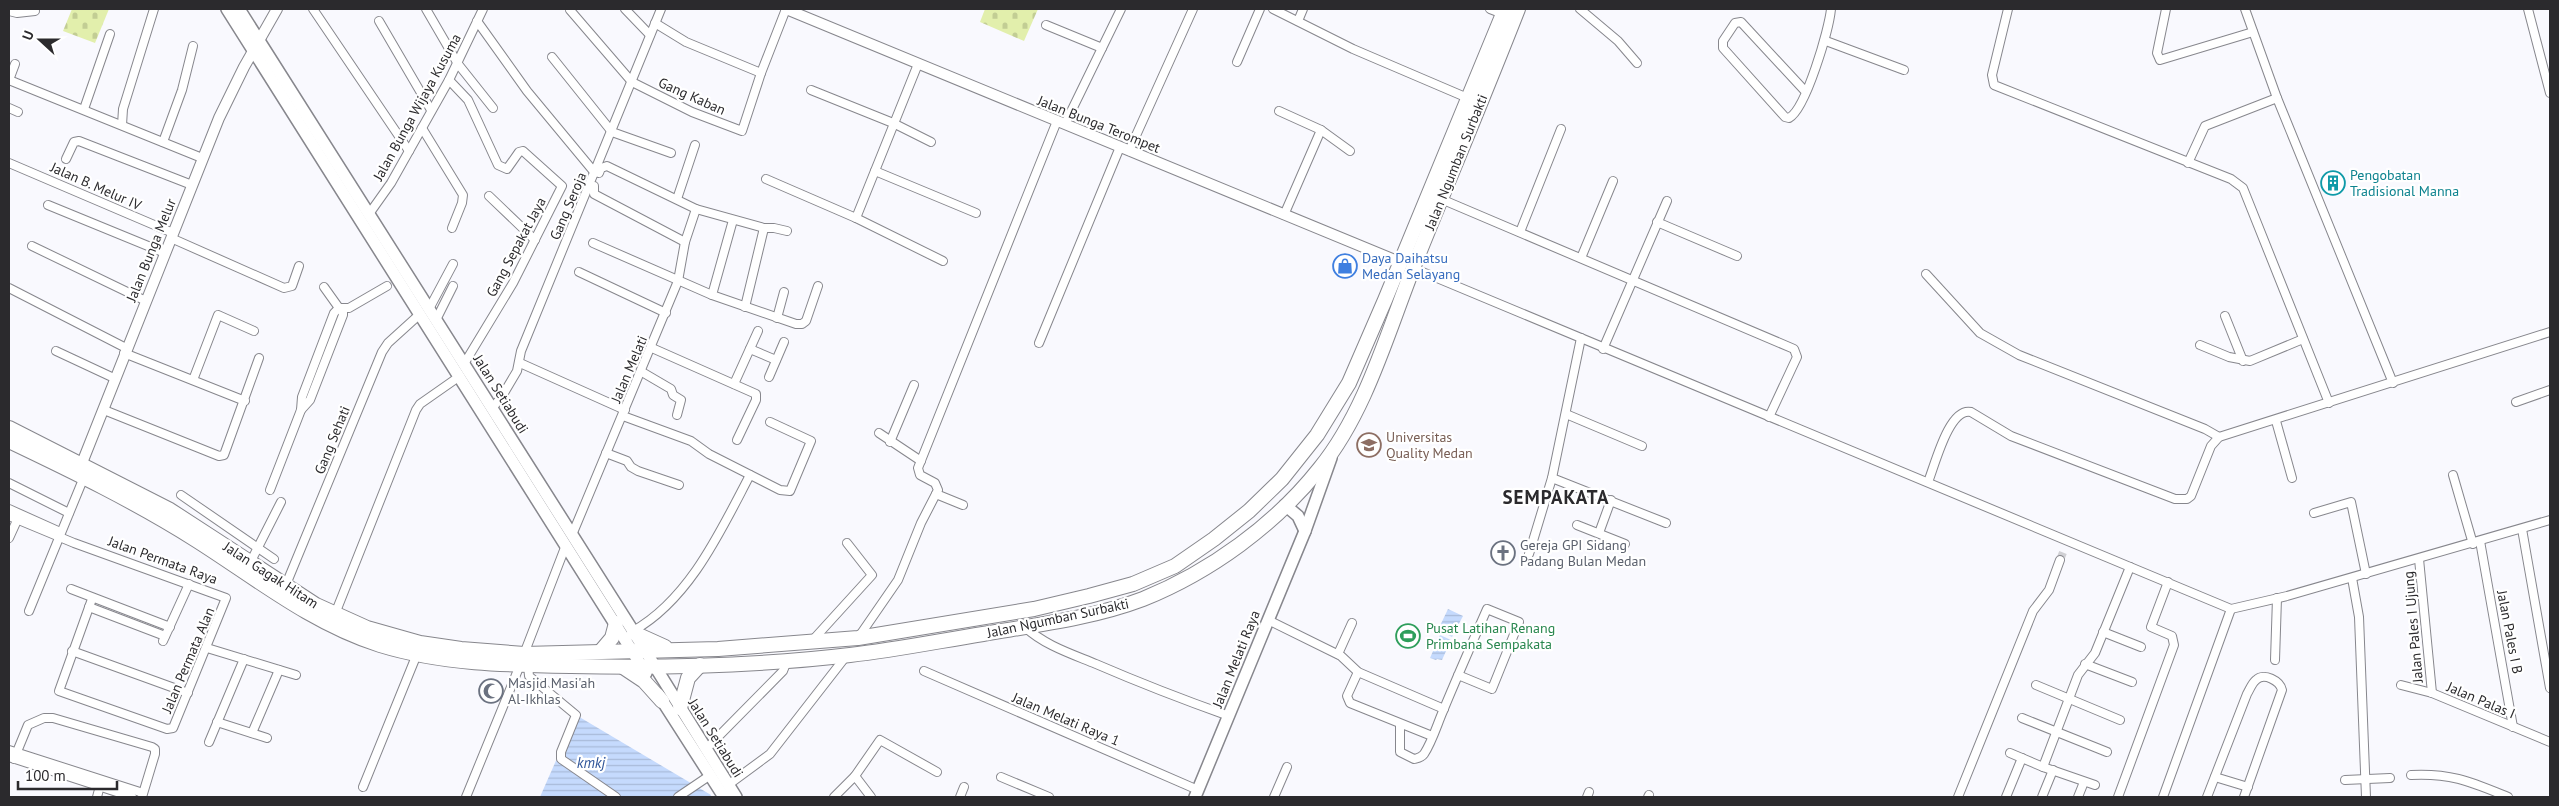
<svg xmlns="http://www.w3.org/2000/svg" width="2559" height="806" viewBox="0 0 2559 806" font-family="'PT Sans',sans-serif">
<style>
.cemetery{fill:url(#cemetery-stones)}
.water{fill:url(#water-rules)}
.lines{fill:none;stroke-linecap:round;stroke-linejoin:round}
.street-tunnel{stroke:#d0d0d4;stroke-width:8;stroke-dasharray:8 4;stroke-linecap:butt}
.street-casing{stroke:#87878d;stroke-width:10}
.secondary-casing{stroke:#87878d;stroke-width:12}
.primary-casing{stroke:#87878d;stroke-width:14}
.highway-casing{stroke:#87878d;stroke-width:16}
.street{stroke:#fff;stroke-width:8}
.secondary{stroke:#fff;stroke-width:10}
.primary{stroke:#fff;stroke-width:11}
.highway{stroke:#fff;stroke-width:14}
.labels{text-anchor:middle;stroke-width:4.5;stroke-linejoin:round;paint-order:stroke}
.street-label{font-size:14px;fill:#2b2a2d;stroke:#fff}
.culture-label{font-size:14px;fill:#0d838f;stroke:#fff;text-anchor:start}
.shop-label{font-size:14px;fill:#366cbe;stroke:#fff;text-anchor:start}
.education-label{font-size:14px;fill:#785e54;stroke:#fff;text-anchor:start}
.worship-label{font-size:14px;fill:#5b616d;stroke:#fff;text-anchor:start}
.leisure-label{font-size:14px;fill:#27864d;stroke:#fff;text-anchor:start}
.water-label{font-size:15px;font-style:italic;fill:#2f5599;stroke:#fff}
.district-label{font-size:19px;font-weight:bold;letter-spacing:1px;fill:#2b2a2d;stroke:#fff}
</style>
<defs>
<pattern id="cemetery-stones" width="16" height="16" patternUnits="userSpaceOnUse" patternTransform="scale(1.25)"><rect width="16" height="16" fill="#e2efac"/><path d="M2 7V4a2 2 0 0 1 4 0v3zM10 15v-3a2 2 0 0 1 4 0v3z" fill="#c2cd94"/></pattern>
<pattern id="water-rules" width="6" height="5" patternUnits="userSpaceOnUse" patternTransform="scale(1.25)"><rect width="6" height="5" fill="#c5dafd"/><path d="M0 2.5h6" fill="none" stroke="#a9bbd9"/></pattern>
</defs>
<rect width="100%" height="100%" fill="#f9f9fe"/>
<g class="cemetery">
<path d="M72,9H109L95,43L63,31Z"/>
<path d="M985,9H1038L1024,41L980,22Z"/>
</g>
<g class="water">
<path d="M1448,609L1463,616L1452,637L1438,630Z"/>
<path d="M1440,635L1451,640L1442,660L1437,659L1436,660L1430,658Z"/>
<path d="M576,715L711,795L710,797H540Z"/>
</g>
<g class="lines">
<path class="street-tunnel" d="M2060,560L2064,550"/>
<g class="street-casing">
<g id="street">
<path d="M313,9L409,151"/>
<path d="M426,9L458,64L493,108"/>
<path d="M625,9L650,35"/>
<path d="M1273,9L1353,49L1470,99"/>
<path d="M1490,9L1503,14"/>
<path d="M1580,9L1618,41L1637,63"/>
<path d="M2008,9L1992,75L1994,85L2231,179L2243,188L2329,403"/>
<path d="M2166,9L2157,53L2160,60L2253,32"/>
<path d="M2245,9L2277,98L2393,383"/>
<path d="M2528,9L2550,93"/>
<path d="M570,10L632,82L692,112L742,131L761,73L786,9"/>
<path d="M9,11L17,13L35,11"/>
<path d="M379,21L431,110"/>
<path d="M477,21L527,91L595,173"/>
<path d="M1298,21L1303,9"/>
<path d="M655,23L686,42L761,73"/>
<path d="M1046,25L1102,48"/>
<path d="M1826,41L1904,70"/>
<path d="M552,57L612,132L671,153"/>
<path d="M1237,62L1260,9"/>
<path d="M9,80L202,158"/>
<path d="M9,80L15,64"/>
<path d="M449,80L468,100L498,165L507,169L519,152L523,151L562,186L513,283L464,364"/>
<path d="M811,90L893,123L931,142"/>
<path d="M1805,91L1741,22L1735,23L1723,41V48L1785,117L1789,118C1806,109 1829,29 1831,9"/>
<path d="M9,108L18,112"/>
<path d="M84,109L110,34"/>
<path d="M1279,111L1321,130L1284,215"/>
<path d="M1065,124L1121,9"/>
<path d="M122,125L123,109L154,9"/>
<path d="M422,128L463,195L462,203L452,228"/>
<path d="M1321,130L1350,151"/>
<path d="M163,142L182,90L193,46"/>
<path d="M1129,151L1193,9"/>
<path d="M66,159L74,142L79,141L192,185"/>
<path d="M9,163L173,233"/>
<path d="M2188,163L2205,126L2277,98"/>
<path d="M875,171L976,213"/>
<path d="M599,173L601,168L607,166L696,209L764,228H774L787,231"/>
<path d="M766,179L856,218L943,261"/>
<path d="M594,186V194L685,242"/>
<path d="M489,196L535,240"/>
<path d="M677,199L695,145"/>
<path d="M1441,199L1794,349L1797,357L1769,417"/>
<path d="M48,205L165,253"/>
<path d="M369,214L391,183L449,80L483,9"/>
<path d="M856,218L918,64"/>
<path d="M1657,222L1737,256"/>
<path d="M1520,232L1561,129"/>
<path d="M171,238L284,288L292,286L299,266"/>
<path d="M593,243L712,295L796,324H802L806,321L818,286"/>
<path d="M32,246L146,301"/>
<path d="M1581,258L1613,181"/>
<path d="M1413,268L2231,609L2287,596L2550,520"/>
<path d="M579,272L666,313"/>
<path d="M1926,274L1980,333L2019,355L2205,429L2219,437"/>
<path d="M324,287L339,308H349L387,286"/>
<path d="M9,288L126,348"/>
<path d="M712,295L733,220"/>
<path d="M745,307L764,228"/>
<path d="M429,309L453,264"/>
<path d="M2225,316L2243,361"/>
<path d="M777,318L784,292"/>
<path d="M436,320L453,286"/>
<path d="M1039,343L1120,147"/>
<path d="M2200,345L2229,357L2250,361L2303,339"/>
<path d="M652,348L756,394V400L737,440"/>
<path d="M750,349L776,360"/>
<path d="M1603,349L1667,201"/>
<path d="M56,351L116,379"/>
<path d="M124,353L245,401"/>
<path d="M520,363L625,410"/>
<path d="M642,372L671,389L673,395L681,400L677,415"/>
<path d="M769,377L784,342"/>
<path d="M193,380L218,315L254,331"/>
<path d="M734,384L758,331"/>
<path d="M2516,402L2550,390"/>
<path d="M492,408L501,398L517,371L521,351L661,9"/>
<path d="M104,410L219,456L224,455L259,358"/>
<path d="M301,410L310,400L343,315V309"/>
<path d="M1566,414L1642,446"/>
<path d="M623,416L691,441L709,454L780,490L790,491L811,441L770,422"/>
<path d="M2276,421L2292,478"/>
<path d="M879,433L921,461"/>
<path d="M890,442L914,385"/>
<path d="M606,453L627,461L631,467L638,471L679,485"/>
<path d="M2453,475L2473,544"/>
<path d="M1552,478L1666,523"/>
<path d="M1928,482C1935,465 1949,407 1971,412L2011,436L2175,499H2187L2191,496L2211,446L2219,437L2550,332"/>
<path d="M9,483L69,513"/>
<path d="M270,490L301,410L302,397L334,313L339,308"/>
<path d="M936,494L963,505"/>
<path d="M181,495L274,559"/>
<path d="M9,509L58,531"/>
<path d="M2314,513L2351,502L2366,574"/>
<path d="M9,516L74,543L226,598L173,728L167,729L59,691L92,599"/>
<path d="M1577,525L1625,544"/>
<path d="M2522,529L2550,688"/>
<path d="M1599,533L1611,500"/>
<path d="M572,535L678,281L685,242L696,209"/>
<path d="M9,538L19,516"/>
<path d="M2480,541L2513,727"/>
<path d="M1529,554L1552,478L1581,338"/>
<path d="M2419,559L2432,693"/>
<path d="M250,563L281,502"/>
<path d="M2352,578L2359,617L2366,797"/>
<path d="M285,587L382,352L388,343L420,314"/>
<path d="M71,589L170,627"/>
<path d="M89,607L165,636"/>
<path d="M29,611L84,477"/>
<path d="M335,614L416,410L420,404L460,376"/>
<path d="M1268,620L1341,656L1358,672L1444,709"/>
<path d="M1025,627C1044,645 1072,654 1096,664C1140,683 1184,700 1229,716"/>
<path d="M633,631C690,599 721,530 750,475"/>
<path d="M2103,632L2141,647"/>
<path d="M858,638L898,580L921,523L938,490L935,483L920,475L918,468L1057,121"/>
<path d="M163,641L189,584"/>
<path d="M811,642L872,575L847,543"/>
<path d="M207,648L296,675"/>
<path d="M72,651L188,693"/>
<path d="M524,654L566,545"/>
<path d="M1338,654L1352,623"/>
<path d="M2275,660L2277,598"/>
<path d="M2085,664L2132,682"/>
<path d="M528,665L529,676L576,715L561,752V759L616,797"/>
<path d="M924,671L1198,790"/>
<path d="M1358,672L1347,696L1350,703L1432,736"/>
<path d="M2036,685L2120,720"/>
<path d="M2401,685L2432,693L2550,742"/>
<path d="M2022,718L2107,752"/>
<path d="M217,722L267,738"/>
<path d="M1400,724V752L1414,759C1418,758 1421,758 1424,754C1432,742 1437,725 1443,711C1457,677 1472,643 1487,609L1519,622L1492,689L1458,675"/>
<path d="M252,733L279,670"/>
<path d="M209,742L244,659"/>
<path d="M706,749L783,671L787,661"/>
<path d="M9,750L143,793"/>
<path d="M2010,753L2043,767L2078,675L2095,653L2130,567"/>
<path d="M9,757L132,797"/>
<path d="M14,759L28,725L44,718H53L152,747L155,749V754L142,797"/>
<path d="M2043,767L2095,785"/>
<path d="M2411,775C2452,773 2471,782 2508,797"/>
<path d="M855,776L880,740L937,772"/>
<path d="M1001,777L1049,797"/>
<path d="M2215,777L2248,787"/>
<path d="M2345,780L2390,778"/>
<path d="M728,785L770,754L847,655"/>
<path d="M363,787L417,654"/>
<path d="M97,797L101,782"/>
<path d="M466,797L520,665"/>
<path d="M678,797L709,776"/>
<path d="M834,797L855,776L871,797"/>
<path d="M960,797L964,787"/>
<path d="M1274,797L1287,767"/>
<path d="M1587,797L1589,792"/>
<path d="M1648,797L1649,795"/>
<path d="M1958,797L2033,611L2049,590L2060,560"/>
<path d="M2006,797L2022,758"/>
<path d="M2042,797L2053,770"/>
<path d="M2078,797L2084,782"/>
<path d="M2118,797L2174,645L2172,636L2151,627L2168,582"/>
<path d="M2163,797L2231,609"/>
<path d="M2207,797L2247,694C2250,689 2252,683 2256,680C2264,672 2280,681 2282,690L2244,797"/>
</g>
</g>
<g class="secondary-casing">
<g id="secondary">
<path d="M786,9L1402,263"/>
<path d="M82,463L219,118L244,67L277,9"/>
</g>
</g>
<g class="primary-casing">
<g id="primary">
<path d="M227,9L646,673"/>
<path d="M239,9L633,631L736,797"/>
<path d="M1285,505L1298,516L1305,531"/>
<path d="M658,694L724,797"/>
<path d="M1195,797L1305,531L1331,458"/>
</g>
</g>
<g class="highway-casing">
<g id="highway">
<path d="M9,428L170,510L316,605L367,628L420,643L461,649L524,654L718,649L858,638L1034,609L1089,596L1133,584L1175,566L1214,539L1249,511L1282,479L1317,435L1349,383L1385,300L1505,9"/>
<path d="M9,441C72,471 136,502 196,540C256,578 311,623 380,645C442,664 507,665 571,666C664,668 758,666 850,655C895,650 939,641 983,634C1036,625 1093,618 1143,599C1210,572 1275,525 1320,468C1365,413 1387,334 1413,268C1448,181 1484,96 1518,9"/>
<path d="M634,633L665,647"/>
<path d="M601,651L612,638L616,623"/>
<path d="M623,667L644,681L662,701"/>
<path d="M680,708L688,678L700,665"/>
</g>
</g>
<use href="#street" class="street"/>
<use href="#secondary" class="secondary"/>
<use href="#primary" class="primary"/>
<use href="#highway" class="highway"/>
</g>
<defs>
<g id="building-ring" transform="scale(1.25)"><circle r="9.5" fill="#fff" stroke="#0f9aa8" stroke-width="1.5"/><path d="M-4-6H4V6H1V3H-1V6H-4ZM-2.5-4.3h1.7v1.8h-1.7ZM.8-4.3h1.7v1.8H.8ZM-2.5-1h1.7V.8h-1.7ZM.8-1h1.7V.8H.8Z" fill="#0f9aa8"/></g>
<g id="shop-ring" transform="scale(1.25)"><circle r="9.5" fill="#fff" stroke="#3f7fe0" stroke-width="1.5"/><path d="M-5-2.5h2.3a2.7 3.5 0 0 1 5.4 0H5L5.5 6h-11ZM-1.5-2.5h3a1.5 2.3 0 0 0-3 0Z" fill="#3f7fe0"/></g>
<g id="university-ring" transform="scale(1.25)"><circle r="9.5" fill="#fff" stroke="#8d6e63" stroke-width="1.5"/><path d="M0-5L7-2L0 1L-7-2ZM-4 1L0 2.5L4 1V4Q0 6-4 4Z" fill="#8d6e63"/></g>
<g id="church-ring" transform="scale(1.25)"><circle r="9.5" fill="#fff" stroke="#6b7280" stroke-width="1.5"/><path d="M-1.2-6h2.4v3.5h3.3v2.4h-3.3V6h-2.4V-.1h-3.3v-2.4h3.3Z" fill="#6b7280"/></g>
<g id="stadium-ring" transform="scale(1.25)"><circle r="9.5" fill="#fff" stroke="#2e9e5b" stroke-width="1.5"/><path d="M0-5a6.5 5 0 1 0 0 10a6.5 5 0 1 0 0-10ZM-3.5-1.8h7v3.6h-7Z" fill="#2e9e5b"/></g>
<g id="mosque-ring" transform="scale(1.25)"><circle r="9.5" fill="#fff" stroke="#6b7280" stroke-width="1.5"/><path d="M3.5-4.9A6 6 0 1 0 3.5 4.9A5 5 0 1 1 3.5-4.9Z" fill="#6b7280"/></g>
</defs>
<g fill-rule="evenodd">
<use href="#building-ring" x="2333" y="183"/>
<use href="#shop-ring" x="1345" y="266"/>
<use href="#university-ring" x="1369" y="445"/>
<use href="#church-ring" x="1503" y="553"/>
<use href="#stadium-ring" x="1408" y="636"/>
<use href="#mosque-ring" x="491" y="691"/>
</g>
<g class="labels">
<g class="street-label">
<text transform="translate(692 96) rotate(24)" y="5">Gang Kaban</text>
<text transform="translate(417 107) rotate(-61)" y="5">Jalan Bunga Wijaya Kusuma</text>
<text transform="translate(1099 124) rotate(22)" y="5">Jalan Bunga Terompet</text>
<text transform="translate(1456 162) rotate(-68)" y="5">Jalan Ngumban Surbakti</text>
<text transform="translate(96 186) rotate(24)" y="5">Jalan B. Melur IV</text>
<text transform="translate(568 206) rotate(-67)" y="5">Gang Seroja</text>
<text transform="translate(516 247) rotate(-62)" y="5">Gang Sepakat Jaya</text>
<text transform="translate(151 250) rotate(-68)" y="5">Jalan Bunga Melur</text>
<text transform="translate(629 369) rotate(-67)" y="5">Jalan Melati</text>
<text transform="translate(501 394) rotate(58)" y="5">Jalan Setiabudi</text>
<text transform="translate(332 440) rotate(-68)" y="5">Gang Sehati</text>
<text transform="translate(163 560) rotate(20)" y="5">Jalan Permata Raya</text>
<text transform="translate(271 575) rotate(33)" y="5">Jalan Gagak Hitam</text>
<text transform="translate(1058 618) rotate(-12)" y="5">Jalan Ngumban Surbakti</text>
<text transform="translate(2413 627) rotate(-95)" y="5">Jalan Pales I Ujung</text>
<text transform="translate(2510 632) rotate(79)" y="5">Jalan Pales I B</text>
<text transform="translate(1236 659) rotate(-68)" y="5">Jalan Melati Raya</text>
<text transform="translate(188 660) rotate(-67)" y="5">Jalan Permata Alan</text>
<text transform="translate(2481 700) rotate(23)" y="5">Jalan Palas I</text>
<text transform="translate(1066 719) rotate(23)" y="5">Jalan Melati Raya 1</text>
<text transform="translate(716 738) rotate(58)" y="5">Jalan Setiabudi</text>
</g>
<g class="culture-label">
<text x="2350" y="180">Pengobatan<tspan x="2350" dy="16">Tradisional Manna</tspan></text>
</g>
<g class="shop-label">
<text x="1362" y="263">Daya Daihatsu<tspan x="1362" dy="16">Medan Selayang</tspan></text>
</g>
<g class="education-label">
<text x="1386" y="442">Universitas<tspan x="1386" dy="16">Quality Medan</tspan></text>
</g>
<g class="worship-label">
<text x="1520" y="550">Gereja GPI Sidang<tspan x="1520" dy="16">Padang Bulan Medan</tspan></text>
<text x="508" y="688">Masjid Masi'ah<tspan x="508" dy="16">Al-Ikhlas</tspan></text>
</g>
<g class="leisure-label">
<text x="1426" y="633">Pusat Latihan Renang<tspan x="1426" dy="16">Primbana Sempakata</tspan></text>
</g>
<g class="water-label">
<text x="591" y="768">kmkj</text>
</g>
<g class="district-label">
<text x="1556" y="504">SEMPAKATA</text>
</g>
</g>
<rect width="2559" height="806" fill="none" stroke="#2b2a2d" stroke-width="20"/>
<g transform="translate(40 40) rotate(291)" stroke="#ffffff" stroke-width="4" paint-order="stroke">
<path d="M0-4L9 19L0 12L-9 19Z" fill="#2b2a2d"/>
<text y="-8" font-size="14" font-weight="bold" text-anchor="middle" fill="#2b2a2d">U</text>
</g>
<path d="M18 781v8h99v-8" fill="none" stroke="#2b2a2d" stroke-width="2.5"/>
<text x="25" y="781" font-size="15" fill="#2b2a2d" stroke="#ffffff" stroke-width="4" paint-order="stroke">100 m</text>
</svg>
